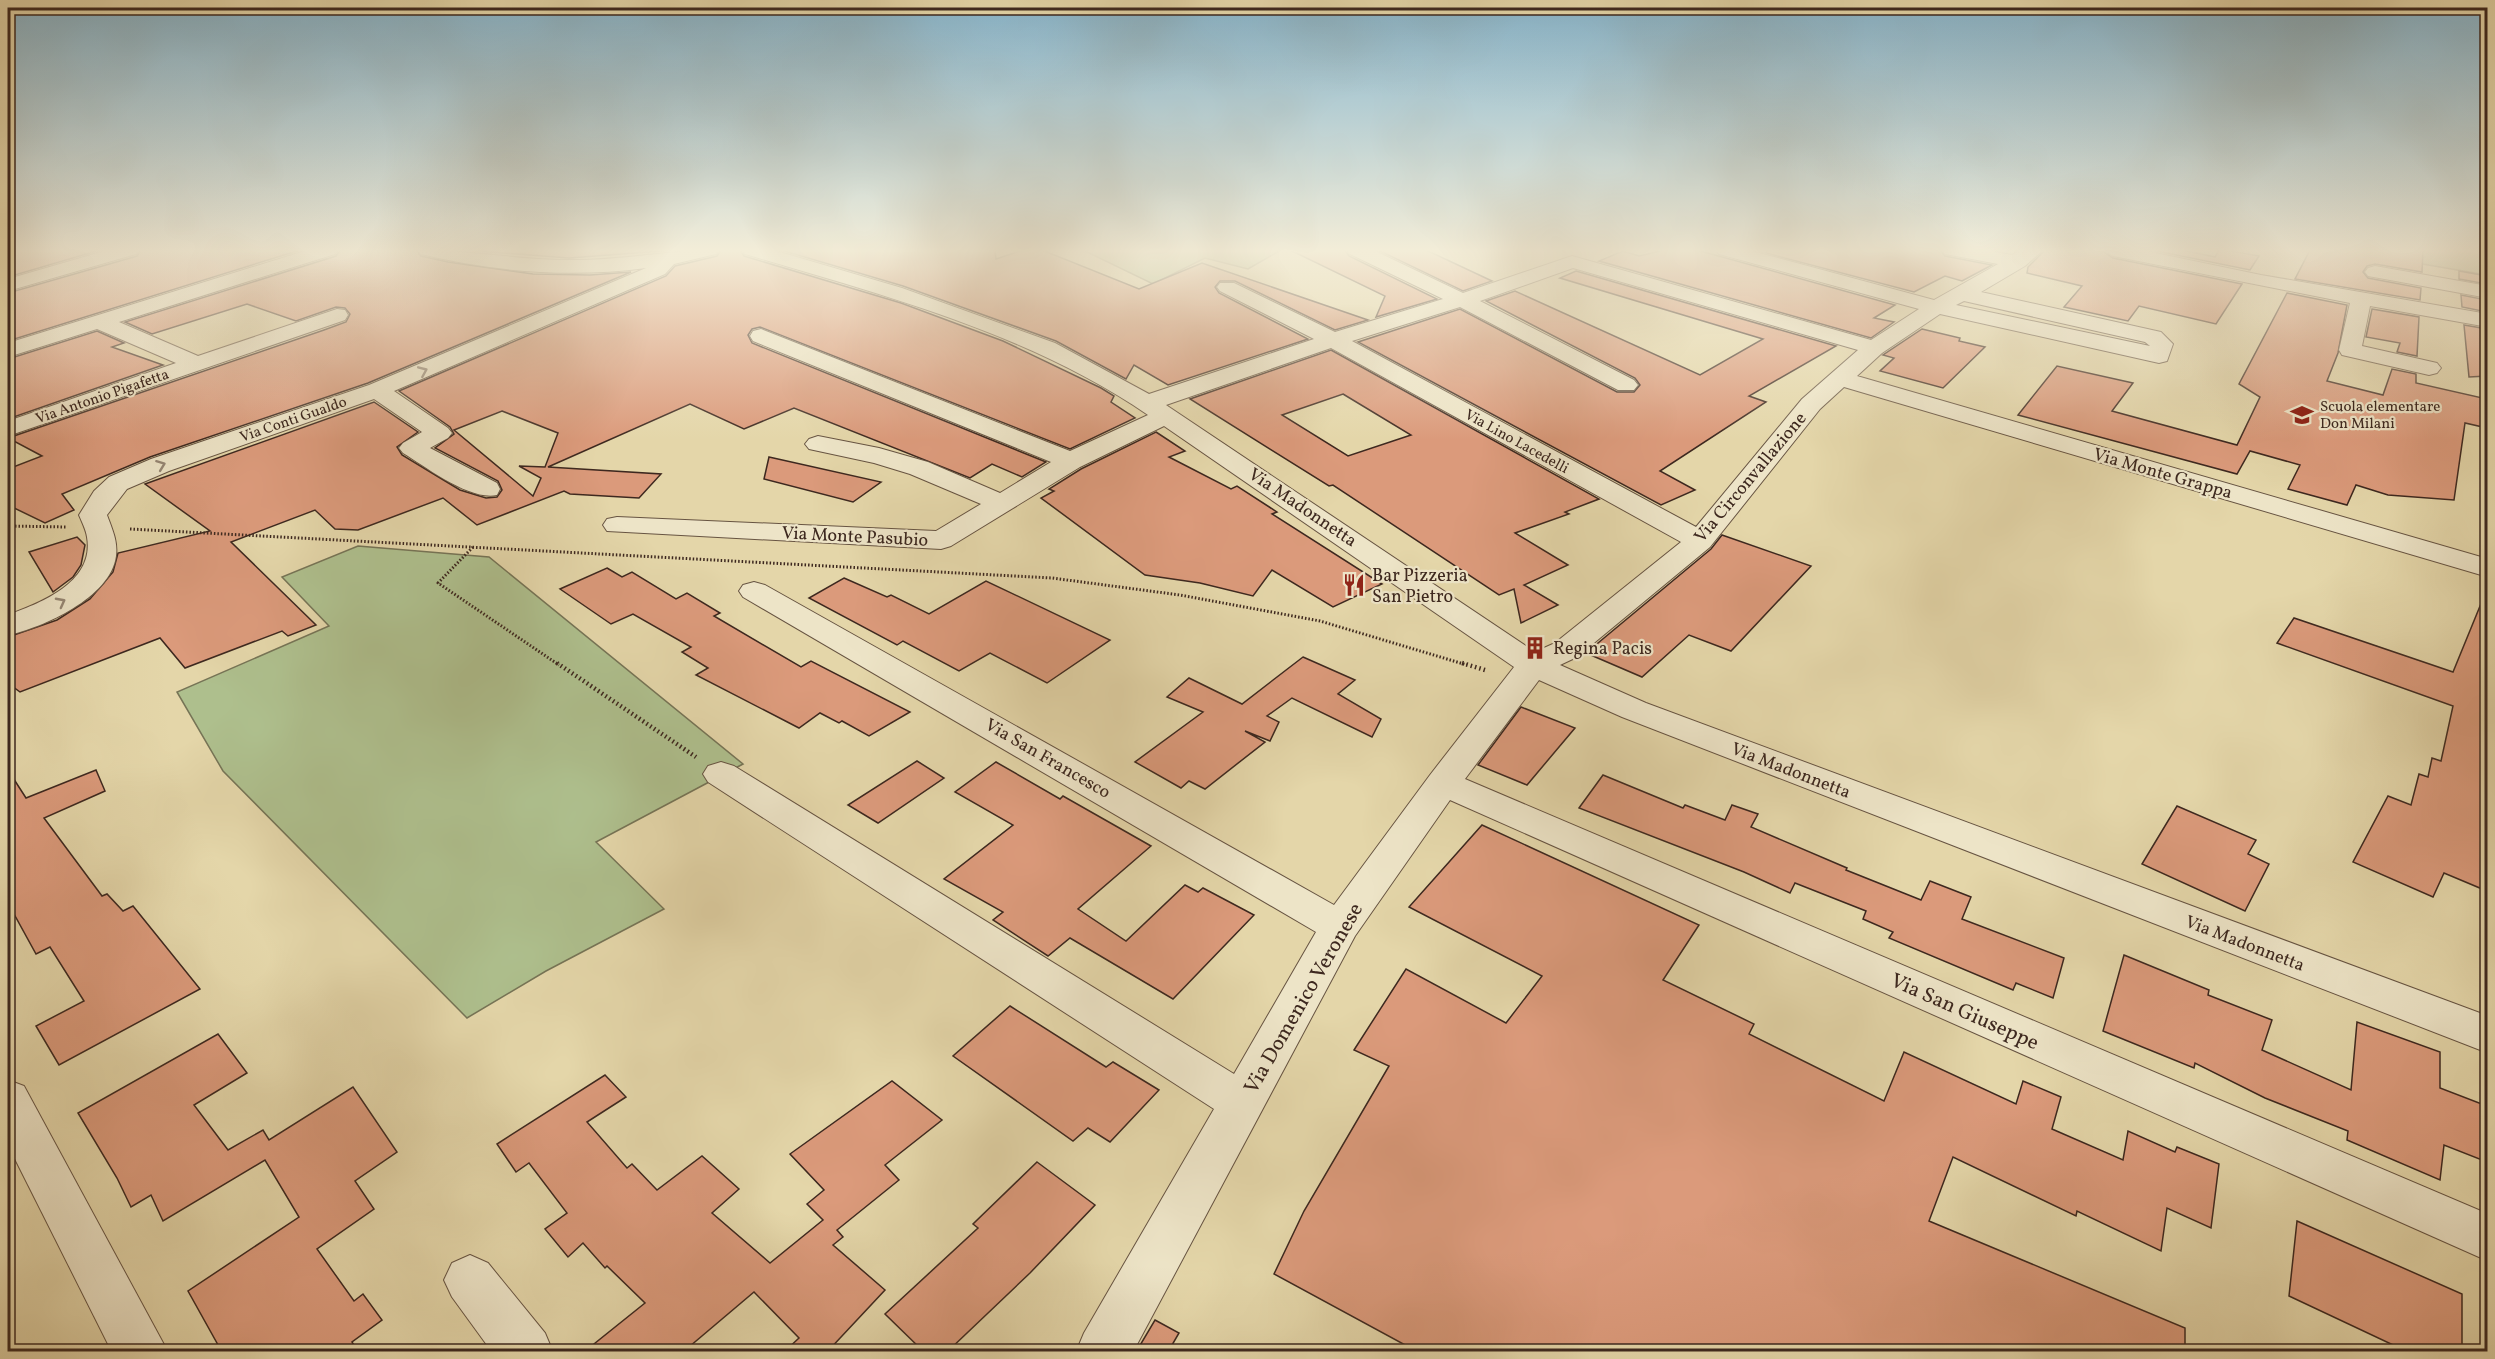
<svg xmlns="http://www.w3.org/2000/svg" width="2495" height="1359" viewBox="0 0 2495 1359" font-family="Vollkorn,serif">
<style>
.green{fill:#aebf8d;stroke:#767456;stroke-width:1.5}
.building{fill:#db9a7b;stroke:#3d281f;stroke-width:1.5;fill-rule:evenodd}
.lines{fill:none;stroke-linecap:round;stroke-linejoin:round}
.minor-casing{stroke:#675442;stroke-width:2}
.path-far1{stroke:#3d281f;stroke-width:3;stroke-dasharray:1.5 2;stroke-linecap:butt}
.path{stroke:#3d281f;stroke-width:4.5;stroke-dasharray:1.5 3;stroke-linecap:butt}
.minor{fill:#ede4c7;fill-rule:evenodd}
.oneway{stroke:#958673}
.labels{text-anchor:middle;stroke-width:4.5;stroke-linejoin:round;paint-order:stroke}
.far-street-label{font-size:15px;fill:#3d281f;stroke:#ede4c7}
.far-poi-label{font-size:15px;fill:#3d281f;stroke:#ede4c7;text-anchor:start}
.street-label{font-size:18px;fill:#3d281f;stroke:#ede4c7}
.poi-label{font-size:18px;fill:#3d281f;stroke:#ede4c7;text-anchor:start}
.near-street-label{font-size:21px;fill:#3d281f;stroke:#ede4c7}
</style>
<rect width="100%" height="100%" fill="#e4d6a9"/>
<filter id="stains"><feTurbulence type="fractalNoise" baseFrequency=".00333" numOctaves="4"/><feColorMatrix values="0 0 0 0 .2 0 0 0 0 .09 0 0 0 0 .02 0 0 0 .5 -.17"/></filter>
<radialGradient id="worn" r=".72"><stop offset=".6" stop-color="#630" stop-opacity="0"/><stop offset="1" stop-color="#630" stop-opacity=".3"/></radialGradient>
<g class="green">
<path d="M1083,250H1281L1248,269L1205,258L1153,284Z"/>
<path d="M2390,250H2487V275L2411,262Z"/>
<path d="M358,546L489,557L743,764L596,842L664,909L546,971L467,1018L223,771L177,692L329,626L282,577Z"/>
</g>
<g class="building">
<path d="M8,250H100L8,277Z"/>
<path d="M141,250H300L8,341V293L137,256Z"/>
<path d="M340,250H416L421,256L448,262L533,274L590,275L631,272L368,383L150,457L62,494L74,510L45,523L8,505V469L42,456L8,438L324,330L346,322L350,314L345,308L336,307L296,321L247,304L152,334L125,322L336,256Z"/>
<path d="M465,250H674L569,258Z"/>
<path d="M721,250H740L744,256L901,303L1003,341L1101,388L1114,396L1111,402L1135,418L1070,449L760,327L752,329L748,335L752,343L1046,462L1022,477L992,464L970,478L794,408L744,429L690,404L548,467L661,474L639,498L570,494L564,491L477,525L443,498L358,530L335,529L315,510L231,542L316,625L288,636L282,631L185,668L160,638L20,692L8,683V637L57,620L90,599L113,572L118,553L210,531L145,484L374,402L418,432L397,447L402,455L460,490L486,498L497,497L502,490L498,481L435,448L454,434L450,427L399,391L666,276L675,266L717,256ZM502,411L558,433L545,467L519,466L541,478L533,496L454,430Z"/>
<path d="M781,250H995L996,259L1023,250H1042L1139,289L1202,263L1368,320L1335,330L1235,281H1220L1215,287L1219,293L1308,339L1168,385L1134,365L1126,379L1056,341L903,286Z"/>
<path d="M1290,250H1345L1349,256L1437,299L1376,317L1385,296Z"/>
<path d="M1378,250H1426L1492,281L1463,291Z"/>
<path d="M1664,250H1697L1895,305L1874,318L1894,322L1871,338L1599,261L1623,251L1639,256Z"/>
<path d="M1767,250H1940L1945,256L1992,265L1962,281L1945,276L1914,292L1766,253Z"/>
<path d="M2045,250H2101L2113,258L2242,284L2216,324L2139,306L2128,321L2064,307L2082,286L2027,273L2028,267Z"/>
<path d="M2152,250H2182L2215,257L2219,250H2226L2259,256L2250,270Z"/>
<path d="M2310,250H2423L2422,272L2375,264L2367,266L2363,272L2368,278L2421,288L2420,300L2295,279Z"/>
<path d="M1576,271L1836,346L1749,396L1766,402L1660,471L1695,490L1661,505L1358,342L1460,309L1617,392H1634L1640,385L1635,378L1486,301L1515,291L1700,375L1763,339L1560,278Z"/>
<path d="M2459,271L2487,276V284L2459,279Z"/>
<path d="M2287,293L2347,305L2338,353L2327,381L2383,395L2392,369L2416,374V383L2487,399V428L2465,423L2454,500L2388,495L2356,485L2347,505L2288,489L2300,465L2250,451L2237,474L2018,415L2057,366L2133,383L2112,411L2237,445L2260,397L2239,384Z"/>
<path d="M2461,295L2487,300V312L2462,307Z"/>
<path d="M2372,309L2419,317L2417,356L2397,352L2400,343L2366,337Z"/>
<path d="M2464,325L2487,329V376L2469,377Z"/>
<path d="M1922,329L1960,338L1959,341L1985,347L1943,388L1880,371L1894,358L1883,355Z"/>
<path d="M97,331L124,343L112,347L163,365L8,419V359Z"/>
<path d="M1331,350L1599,499L1565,512L1569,514L1515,533L1568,565L1524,585L1558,605L1521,623L1514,589L1499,595L1333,485L1329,486L1190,399ZM1343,394L1411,435L1348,456L1282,415Z"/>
<path d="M1156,432L1185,451L1169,457L1231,489L1237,486L1277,512L1272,514L1382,584L1333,607L1272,570L1253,596L1200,583L1145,575L1041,498L1054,491L1049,489L1081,469Z"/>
<path d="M769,457L881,482L853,502L764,479Z"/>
<path d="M1722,535L1811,566L1731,651L1689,635L1642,677L1586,653L1711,549Z"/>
<path d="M77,537L85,545L81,565L73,577L53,592L29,552Z"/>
<path d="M607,568L622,577L632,572L676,599L687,593L720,613L714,616L801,667L811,661L910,712L869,736L842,721L839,723L820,713L799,728L696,675L708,668L682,652L691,647L633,614L611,624L560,589Z"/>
<path d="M844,578L887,597L891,595L929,614L986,581L1110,640L1047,683L990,653L959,671L903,641L897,645L809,598Z"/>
<path d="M2487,589V818L2481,854L2487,857V891L2444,873L2433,897L2353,862L2388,796L2411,805L2419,774L2428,777L2432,758L2441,761L2453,706L2277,643L2294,618L2453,672Z"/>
<path d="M1303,657L1355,680L1338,694L1381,719L1372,737L1292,698L1267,716L1279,722L1270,741L1245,731L1265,742L1205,789L1189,781L1181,788L1135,762L1203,712L1167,697L1189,678L1242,704Z"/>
<path d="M1521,707L1575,728L1527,785L1478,765Z"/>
<path d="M917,761L944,778L878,823L848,805Z"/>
<path d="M996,762L1060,799L1063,796L1151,846L1078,909L1126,941L1185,885L1198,892L1203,888L1254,915L1173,999L1070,938L1048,956L993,920L1003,912L944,879L1013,825L955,792Z"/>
<path d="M8,770L26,798L96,770L105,791L44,818L102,896L107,894L123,911L133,906L200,989L59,1065L36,1026L84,1001L50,947L36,954L8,903Z"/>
<path d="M1603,775L1683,808L1685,805L1725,820L1732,805L1758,814L1751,827L1847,868L1846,870L1921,900L1930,881L1971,897L1962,919L2064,958L2053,998L2016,983L2013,990L1889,938L1893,932L1863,919L1866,911L1795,883L1790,893L1744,872L1579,808Z"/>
<path d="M2177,806L2256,840L2248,854L2269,864L2245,911L2142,864Z"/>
<path d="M1482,825L1699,925L1663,980L1754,1024L1749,1034L1884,1101L1904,1052L2016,1104L2023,1081L2061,1097L2052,1129L2123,1160L2128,1131L2175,1152L2177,1147L2219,1164L2211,1228L2167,1208L2161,1251L2077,1211L2076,1216L1953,1157L1929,1221L2185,1328V1352H1418L1274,1274L1304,1211L1389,1066L1354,1050L1406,969L1506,1023L1542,976L1409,907Z"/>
<path d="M2124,955L2209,990L2208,995L2272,1020L2262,1050L2351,1090L2357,1022L2440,1052V1088L2487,1106V1162L2444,1145L2440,1180L2347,1140L2348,1131L2265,1098L2195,1063L2194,1068L2103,1031Z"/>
<path d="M1010,1006L1106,1067L1113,1062L1159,1090L1110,1142L1088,1128L1073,1141L953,1056Z"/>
<path d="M218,1034L247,1073L194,1105L228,1150L263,1130L269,1140L353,1087L397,1152L355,1181L374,1209L317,1249L354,1301L363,1294L382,1320L352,1342L358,1352H222L188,1291L299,1217L265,1160L163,1221L151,1195L131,1207L117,1178L78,1113Z"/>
<path d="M605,1075L626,1097L587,1122L627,1168L632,1164L657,1190L702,1156L739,1189L712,1213L770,1263L823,1220L807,1204L824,1190L790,1154L892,1081L942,1120L885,1165L899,1180L837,1230L843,1237L833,1245L885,1290L827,1352H784L799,1338L754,1292L683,1352H584L645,1303L607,1266L605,1268L583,1243L568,1257L545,1229L567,1213L529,1163L516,1172L497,1144Z"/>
<path d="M1037,1162L1095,1205L1030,1273L947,1352H924L885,1314L978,1228L973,1224Z"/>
<path d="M2297,1221L2462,1294V1352H2408L2289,1296Z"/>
<path d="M1155,1320L1179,1333L1168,1352H1136Z"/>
</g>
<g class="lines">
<g class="minor-casing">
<g id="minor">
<path d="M108,250H139L136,254L8,291V279Z"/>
<path d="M308,250H338L335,254L119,322L198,356L337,309L345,310L348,315L345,320L8,436V421L176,363L97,329L8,357V343Z"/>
<path d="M418,250C469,250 518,260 569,260C619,261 668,250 719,250L716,254L674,264L665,274L394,391L448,428L452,433L448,438L430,448L497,483L500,489L497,495C470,501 426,467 403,453L399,448L403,443L422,432L374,399L169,471L127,489L107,515C112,529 118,541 116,556C111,597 43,628 8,635V615C41,603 95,582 87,537C86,530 82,522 79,515L94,491L109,477L151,459L369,385L646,268C572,278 493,272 421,254Z"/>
<path d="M742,250H773L902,288L1055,343L1149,394L1314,339L1220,291L1217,287L1220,283H1234L1335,332L1443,299L1350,254L1347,250H1373L1463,293L1572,256L1871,340L1919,309L1719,254L1716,250H1748L1934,300L1998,264L1945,254L1942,250H1985L2012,255L2020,250H2043L2025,266L1981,292L2161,332L2173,344L2167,361L2159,363L1940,314L1882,353L1857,376L2488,559V577L1844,387L1820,409L1710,547L1577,657L1560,665L1646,703L2488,1016V1053L1622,717L1539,680L1465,779L2488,1214V1261L1450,800L1355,936L1133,1352H1076L1084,1333L1214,1109L708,782L703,774L708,766L721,762L734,766L1234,1074L1316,932L743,597L739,591L743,585L754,582L765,585L1334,905L1430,775L1514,667L1164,426L1080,467L951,546L941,549L607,531L603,525L607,519L617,517L936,531L981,504L910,474L874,463L809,449L805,444L809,439L818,436L879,448L928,462L1000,493L1051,462L753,341L750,336L753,331L761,329L1070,451L1148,415C1029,333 882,295 745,254ZM1573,268L1858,350L1802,399L1696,527L1352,341L1460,307L1618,390H1634L1638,385L1634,380L1480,301ZM1964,301L2145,342L2150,346L1956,305ZM1331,348L1681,542L1555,643L1535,652L1166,405Z"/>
<path d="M2103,250H2141L2261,275L2488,314V327L2370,306L2362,346L2437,363L2441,368L2437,373L2429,375L2342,355L2339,350L2350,303L2113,256Z"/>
<path d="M2375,266L2488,286V298L2368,276L2365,272L2368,268Z"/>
<path d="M8,1080L24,1086L168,1352H112L8,1145Z"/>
<path d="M470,1255L488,1263L545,1333L553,1352H492L452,1297L444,1280L452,1263Z"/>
</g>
</g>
<g class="path-far1">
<path d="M8,526L66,527"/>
<path d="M130,529L1052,578L1180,595L1320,621L1467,665"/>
<path d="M473,547L438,583L559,665"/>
</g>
<g class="path">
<path d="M557,663L696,757"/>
<path d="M1462,663L1485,670"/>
</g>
<use href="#minor" class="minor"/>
</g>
<defs><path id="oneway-chevron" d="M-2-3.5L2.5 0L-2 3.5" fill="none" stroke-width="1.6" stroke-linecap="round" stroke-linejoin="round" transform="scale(1.5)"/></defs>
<g class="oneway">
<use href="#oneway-chevron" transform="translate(423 371) rotate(-23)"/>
<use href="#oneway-chevron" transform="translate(161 465) rotate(-21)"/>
<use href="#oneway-chevron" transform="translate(61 602) rotate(-28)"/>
</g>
<linearGradient id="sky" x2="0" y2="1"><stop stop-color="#87b6ce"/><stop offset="0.57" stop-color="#f3edd8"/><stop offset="1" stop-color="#f3edd8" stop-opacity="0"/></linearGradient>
<rect width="2495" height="440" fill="url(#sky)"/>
<defs>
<g id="school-bare" transform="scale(1.8)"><path d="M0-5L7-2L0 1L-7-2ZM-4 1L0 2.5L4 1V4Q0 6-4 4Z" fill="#8f2418" stroke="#ede4c7" stroke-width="2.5" paint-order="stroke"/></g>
<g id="restaurant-bare" transform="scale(1.8)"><path d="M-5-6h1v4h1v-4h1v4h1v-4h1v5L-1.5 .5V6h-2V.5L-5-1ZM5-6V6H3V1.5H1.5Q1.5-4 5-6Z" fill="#8f2418" stroke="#ede4c7" stroke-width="2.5" paint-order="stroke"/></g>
<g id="building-bare" transform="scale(1.8)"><path d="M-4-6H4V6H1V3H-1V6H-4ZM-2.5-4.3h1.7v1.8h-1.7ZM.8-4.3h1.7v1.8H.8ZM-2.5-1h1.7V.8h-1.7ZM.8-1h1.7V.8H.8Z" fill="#8f2418" stroke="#ede4c7" stroke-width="2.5" paint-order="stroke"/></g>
</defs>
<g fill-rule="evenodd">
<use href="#school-bare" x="2302" y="415"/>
<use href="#restaurant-bare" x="1354" y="585"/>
<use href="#building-bare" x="1535" y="648"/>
</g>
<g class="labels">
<g class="far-street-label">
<text transform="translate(102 396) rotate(-19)" y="5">Via Antonio Pigafetta</text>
<text transform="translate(293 419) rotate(-19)" y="5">Via Conti Gualdo</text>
<text transform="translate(1517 441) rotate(29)" y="5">Via Lino Lacedelli</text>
</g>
<g class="far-poi-label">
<text x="2320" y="411">Scuola elementare<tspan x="2320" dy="17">Don Milani</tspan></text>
</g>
<g class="street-label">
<text transform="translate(2163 473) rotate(16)" y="6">Via Monte Grappa</text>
<text transform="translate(1750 477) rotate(-50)" y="6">Via Circonvallazione</text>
<text transform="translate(1303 507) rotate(34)" y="6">Via Madonnetta</text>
<text transform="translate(855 536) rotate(3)" y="6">Via Monte Pasubio</text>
<text transform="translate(1048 758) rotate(30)" y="6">Via San Francesco</text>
<text transform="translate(1791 770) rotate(21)" y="6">Via Madonnetta</text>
<text transform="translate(2245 943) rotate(21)" y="6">Via Madonnetta</text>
</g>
<g class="poi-label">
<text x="1372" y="581">Bar Pizzeria<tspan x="1372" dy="21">San Pietro</tspan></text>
<text x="1553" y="654">Regina Pacis</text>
</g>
<g class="near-street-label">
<text transform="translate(1303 998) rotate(-60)" y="7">Via Domenico Veronese</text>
<text transform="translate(1965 1011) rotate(24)" y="7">Via San Giuseppe</text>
</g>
</g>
<rect width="2495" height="1359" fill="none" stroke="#e4d6a9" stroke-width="30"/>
<rect x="9" y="9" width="2477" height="1341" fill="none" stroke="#3d281f" stroke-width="3"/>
<rect x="15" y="15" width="2465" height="1329" fill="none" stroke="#3d281f" stroke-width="1.5"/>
<rect width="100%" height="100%" filter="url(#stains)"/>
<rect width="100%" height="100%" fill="url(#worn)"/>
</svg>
